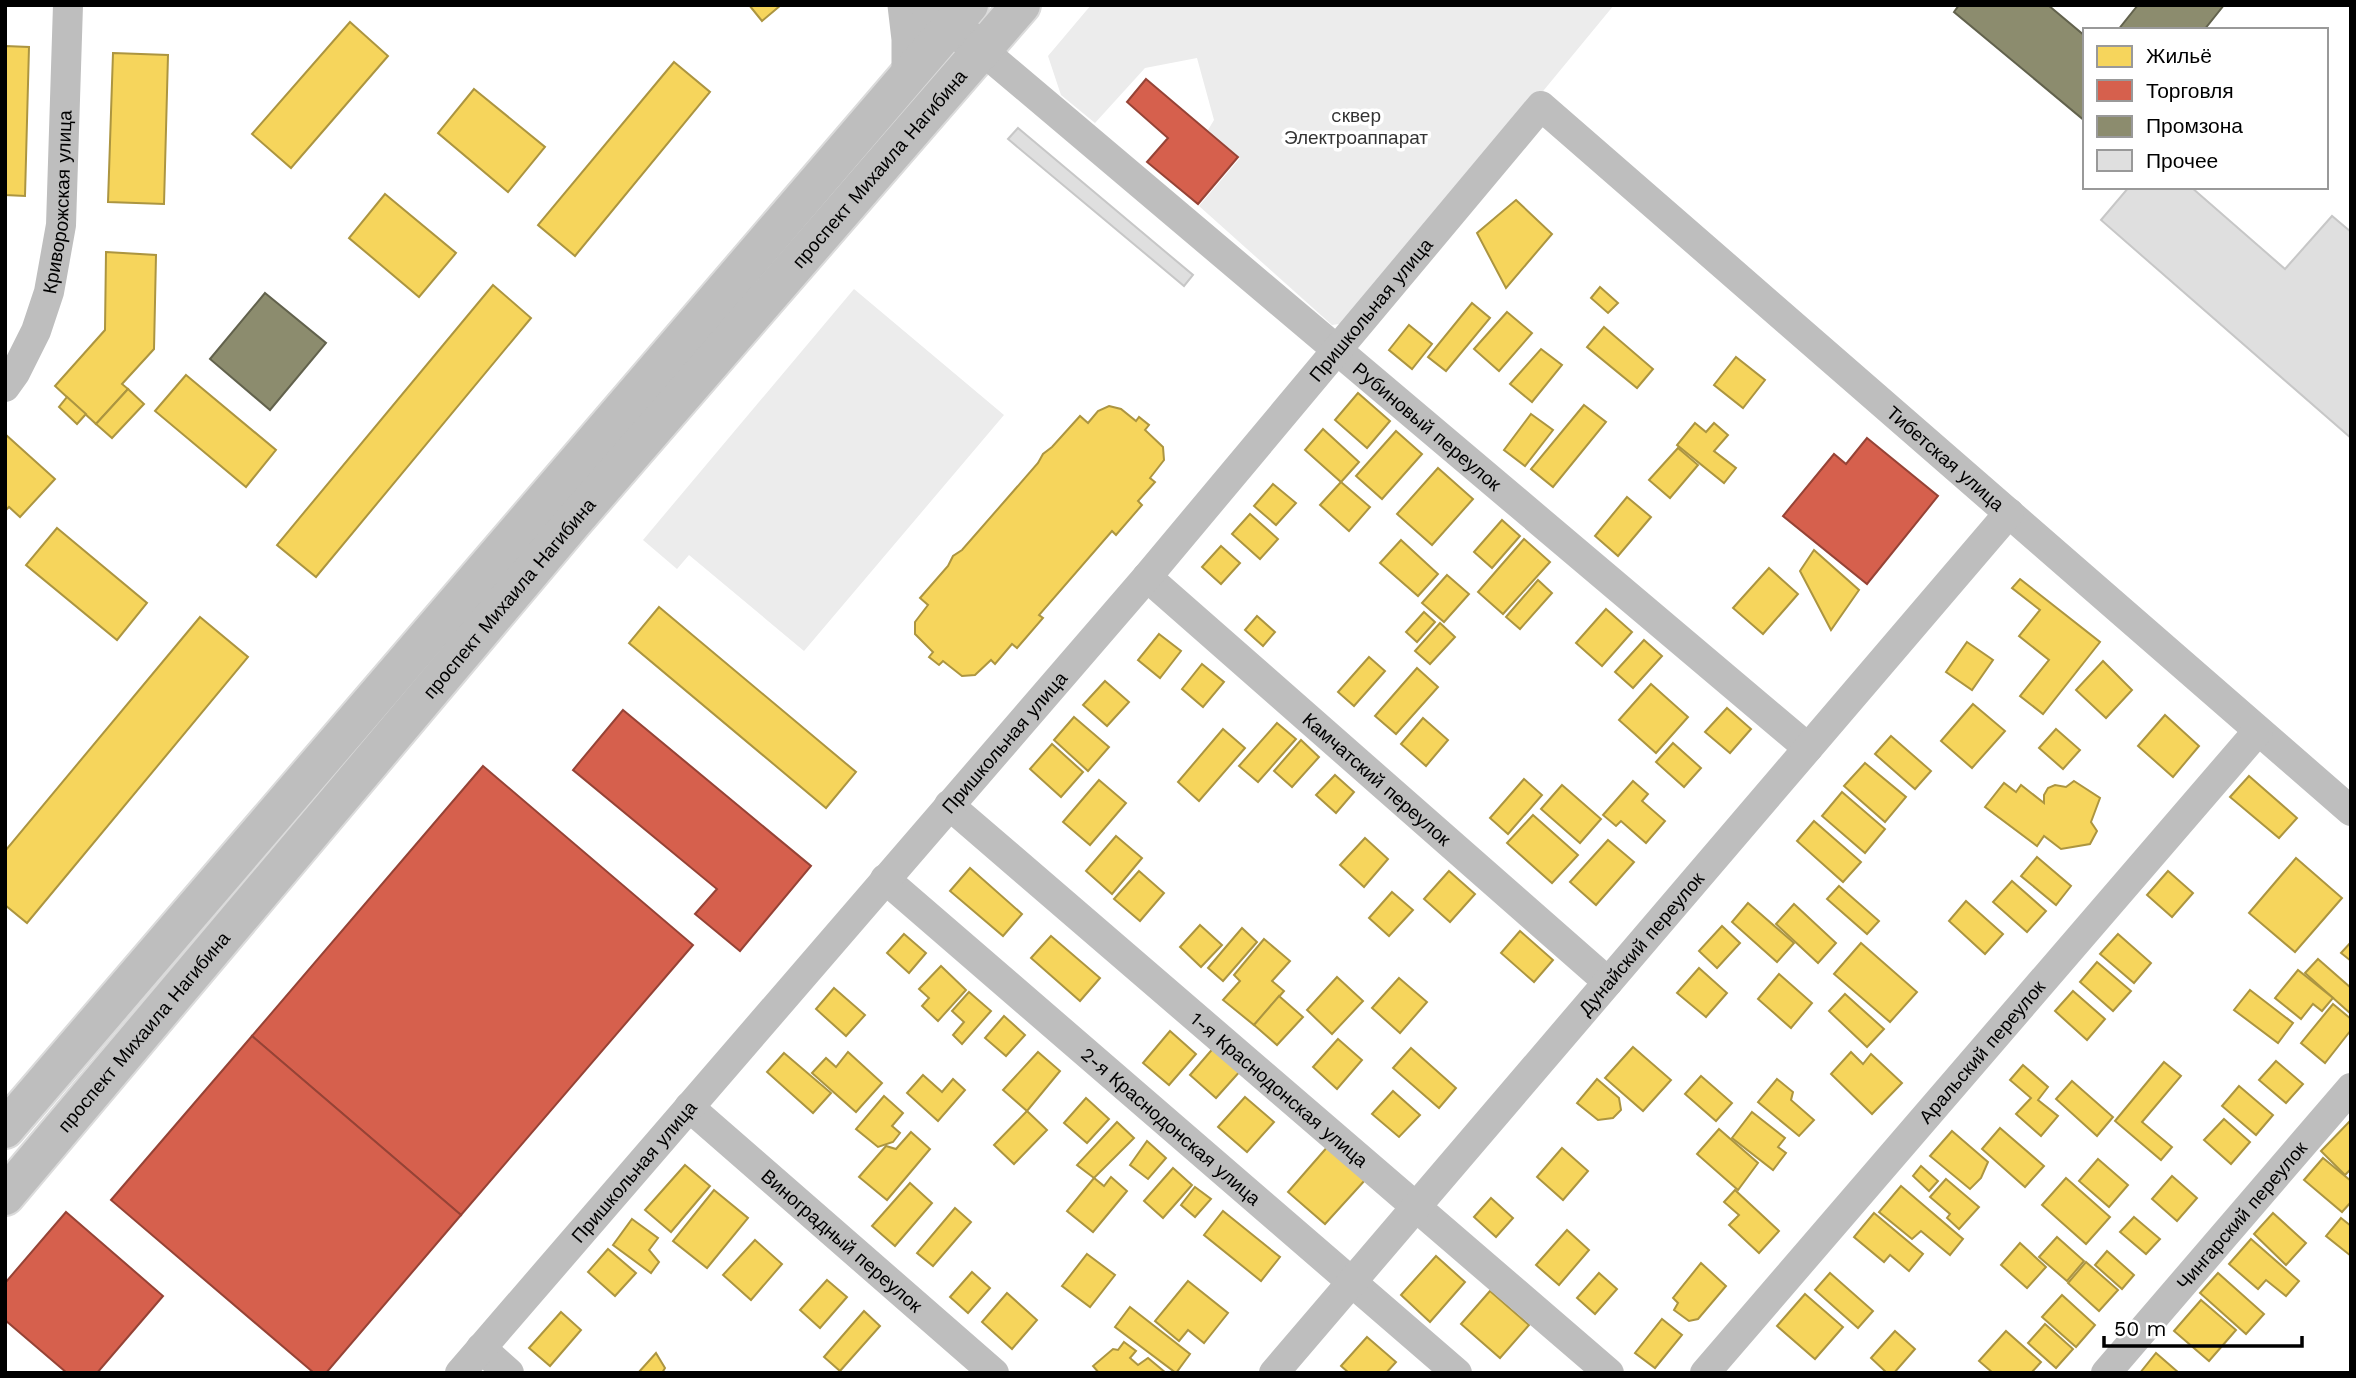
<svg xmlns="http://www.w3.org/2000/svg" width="2356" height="1378" viewBox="0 0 2356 1378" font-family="'Work Sans',sans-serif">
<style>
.green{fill:#ececec}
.homes{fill:#f6d55c;stroke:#ac9540;stroke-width:2}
.shops{fill:#d6604d;stroke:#964336;stroke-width:2}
.industry{fill:#8c8c6e;stroke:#62624d;stroke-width:2}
.building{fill:#dfdfdf;stroke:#c7c7c7;stroke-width:2}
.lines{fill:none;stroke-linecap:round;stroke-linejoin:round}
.primary-casing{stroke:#dbdbdb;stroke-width:42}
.minor{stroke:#bebebe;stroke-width:30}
.tertiary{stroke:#bebebe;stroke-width:37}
.primary{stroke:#bebebe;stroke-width:38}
.labels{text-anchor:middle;stroke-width:7;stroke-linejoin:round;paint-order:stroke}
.park-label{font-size:19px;fill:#333;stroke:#fff}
.street-label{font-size:19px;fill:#000;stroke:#fff}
</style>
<rect width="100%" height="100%" fill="#fff"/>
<g class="green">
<path d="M1091,5H1614L1353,322L1332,325L1199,206L1240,158L1208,130L1214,120L1197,58L1145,68L1095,123L1061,95L1048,56Z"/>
<path d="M854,289L1004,415L804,651L689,555L677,569L643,540Z"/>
</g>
<g class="homes">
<path d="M749,5H781L762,21Z"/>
<path d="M350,22L388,56L291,168L252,134Z"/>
<path d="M5,46L29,47L25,196L5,195Z"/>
<path d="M113,53L168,55L164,204L108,202Z"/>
<path d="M674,62L710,92L575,256L538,225Z"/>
<path d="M474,89L545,147L508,192L438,133Z"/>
<path d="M385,194L456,253L419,297L349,238Z"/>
<path d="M1516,200L1552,234L1506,288L1477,233Z"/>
<path d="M106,252L156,255L154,349L122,384L128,389L96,424L55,386L105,330Z"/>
<path d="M493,285L531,318L316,577L277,545Z"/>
<path d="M1600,287L1618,303L1608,313L1591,298Z"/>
<path d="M1472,303L1490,318L1446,371L1428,357Z"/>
<path d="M1507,312L1532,333L1499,371L1474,349Z"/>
<path d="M1409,325L1432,344L1412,369L1389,350Z"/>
<path d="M1604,327L1653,369L1637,388L1587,347Z"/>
<path d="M1541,349L1562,365L1532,402L1510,384Z"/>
<path d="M1736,357L1765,380L1743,408L1714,385Z"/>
<path d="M186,375L276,450L246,487L155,411Z"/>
<path d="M128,389L144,404L112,438L96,424Z"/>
<path d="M1358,393L1390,421L1367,448L1335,420Z"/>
<path d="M67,397L86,414L77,424L59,407Z"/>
<path d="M1584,405L1606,422L1553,487L1531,469Z"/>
<path d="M1109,406L1121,409L1136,421L1139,417L1149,425L1145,430L1163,447L1164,460L1150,478L1155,482L1138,501L1142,505L1116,535L1112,531L1039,615L1043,618L1017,648L1012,644L995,664L991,660L975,675L962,676L943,661L939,665L929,657L933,652L915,634V622L928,605L920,598L948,566L953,556L962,550L1038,463L1043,454L1052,447L1080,416L1088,423L1098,411Z"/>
<path d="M1531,414L1553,430L1525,466L1504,450Z"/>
<path d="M1695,423L1706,432L1714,423L1728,435L1714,451L1736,468L1724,483L1677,445Z"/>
<path d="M1323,429L1359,462L1341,482L1305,450Z"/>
<path d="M1396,431L1422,454L1382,499L1356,476Z"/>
<path d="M5,434L55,479L20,517L9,507L5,511Z"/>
<path d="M1678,448L1698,465L1670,498L1649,480Z"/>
<path d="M1438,468L1473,499L1432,545L1397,514Z"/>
<path d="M1341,482L1370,507L1349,531L1320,505Z"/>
<path d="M1273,484L1296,503L1276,525L1254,506Z"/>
<path d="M1627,497L1651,517L1618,556L1595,536Z"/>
<path d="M1250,514L1278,539L1260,559L1232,534Z"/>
<path d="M1502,520L1520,536L1492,568L1474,552Z"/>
<path d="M57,528L147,603L117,640L26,565Z"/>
<path d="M1524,539L1550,562L1503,614L1478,592Z"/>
<path d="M1401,540L1438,574L1418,596L1380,563Z"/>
<path d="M1221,546L1240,563L1221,584L1202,567Z"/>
<path d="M1814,550L1859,590L1831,630L1800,571Z"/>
<path d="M1769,568L1798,594L1763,634L1733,608Z"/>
<path d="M1447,575L1469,594L1444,622L1422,603Z"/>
<path d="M2020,579L2100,642L2043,714L2020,696L2049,660L2019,636L2040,610L2012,588Z"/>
<path d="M1538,580L1552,593L1520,629L1506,617Z"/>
<path d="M659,607L856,772L826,808L629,643Z"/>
<path d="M1606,609L1632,632L1602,666L1576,643Z"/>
<path d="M1424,612L1435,622L1417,642L1406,632Z"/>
<path d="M1257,616L1275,632L1263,646L1245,630Z"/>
<path d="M200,617L248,657L27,923L5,905V851Z"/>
<path d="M1440,623L1455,637L1430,664L1415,651Z"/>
<path d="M1159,634L1181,651L1160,678L1138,660Z"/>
<path d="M1644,640L1662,656L1633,688L1615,672Z"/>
<path d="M1967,642L1993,660L1972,690L1946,672Z"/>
<path d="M1369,657L1385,671L1354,706L1338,692Z"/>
<path d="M2103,661L2132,690L2106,718L2076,690Z"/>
<path d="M1202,664L1224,682L1203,707L1182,689Z"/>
<path d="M1417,668L1438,687L1396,734L1375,716Z"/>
<path d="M1105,681L1129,702L1107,726L1083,705Z"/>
<path d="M1651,684L1688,717L1656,753L1619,720Z"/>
<path d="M1973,704L2005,731L1972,768L1941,741Z"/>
<path d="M1727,708L1751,729L1730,753L1705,732Z"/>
<path d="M2165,715L2199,746L2173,777L2138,746Z"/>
<path d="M1074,717L1109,747L1088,771L1054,740Z"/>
<path d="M1423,718L1448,740L1426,766L1401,744Z"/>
<path d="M1277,723L1296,739L1258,782L1239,766Z"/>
<path d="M1223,729L1245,748L1199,801L1178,782Z"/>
<path d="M2056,729L2080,750L2063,769L2039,748Z"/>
<path d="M1891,736L1931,771L1915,789L1875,754Z"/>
<path d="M1301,740L1319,757L1292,787L1274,771Z"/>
<path d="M1673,743L1701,768L1684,787L1656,762Z"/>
<path d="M1052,744L1083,772L1061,797L1030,769Z"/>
<path d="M1865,763L1906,797L1885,822L1844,786Z"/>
<path d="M1335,775L1354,792L1336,813L1316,795Z"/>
<path d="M2249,776L2297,818L2279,838L2230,797Z"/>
<path d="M1524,779L1542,795L1508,834L1490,818Z"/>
<path d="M1099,780L1126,803L1090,845L1063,822Z"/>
<path d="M1633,781L1648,794L1642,801L1665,821L1646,843L1621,821L1616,826L1603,815Z"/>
<path d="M2074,781L2100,798L2091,822L2097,831L2090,844L2061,849L2044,836L2037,846L1985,807L2004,783L2016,792L2021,785L2044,803V795L2048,788L2055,785L2066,787Z"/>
<path d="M1562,785L1601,819L1580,843L1541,809Z"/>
<path d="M1842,792L1885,829L1865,853L1822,816Z"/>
<path d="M1533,815L1578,855L1552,883L1507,843Z"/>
<path d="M1814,821L1861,862L1843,882L1797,841Z"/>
<path d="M1116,836L1142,858L1112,894L1086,871Z"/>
<path d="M1365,838L1388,859L1364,887L1340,865Z"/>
<path d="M1608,840L1634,862L1596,905L1570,882Z"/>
<path d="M2037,857L2071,886L2056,905L2021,876Z"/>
<path d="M2296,858L2342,898L2295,952L2249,913Z"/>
<path d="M970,868L1022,914L1003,936L950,891Z"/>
<path d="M1139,871L1164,893L1140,921L1114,899Z"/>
<path d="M1449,871L1475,894L1450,922L1424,899Z"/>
<path d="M2168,871L2193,893L2172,917L2147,895Z"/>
<path d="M2012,881L2046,911L2027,932L1993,902Z"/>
<path d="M1839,886L1879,921L1867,934L1827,899Z"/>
<path d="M1392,892L1413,910L1389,936L1369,918Z"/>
<path d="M1966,901L2003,934L1985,954L1949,921Z"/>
<path d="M1748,903L1794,943L1777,962L1732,922Z"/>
<path d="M1794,904L1836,943L1818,963L1776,924Z"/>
<path d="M1200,925L1222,945L1201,967L1180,947Z"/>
<path d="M1722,926L1740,943L1717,968L1699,951Z"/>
<path d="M1242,928L1257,942L1223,981L1208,968Z"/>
<path d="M1520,931L1553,960L1534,982L1501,953Z"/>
<path d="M904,934L926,953L909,973L887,953Z"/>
<path d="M2118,934L2151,963L2134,983L2100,954Z"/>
<path d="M1051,936L1100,978L1080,1001L1031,958Z"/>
<path d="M1264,939L1290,961L1272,981L1284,991L1254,1025L1223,1000L1240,981L1234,975Z"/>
<path d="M2351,942V961L2341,953Z"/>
<path d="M1861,943L1917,992L1890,1022L1834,974Z"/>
<path d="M2318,959L2351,988V1014L2305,973Z"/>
<path d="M2097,962L2131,991L2113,1011L2080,982Z"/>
<path d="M941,966L966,990L938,1021L922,1006L929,998L919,989Z"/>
<path d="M1699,968L1727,993L1706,1017L1677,993Z"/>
<path d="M2298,970L2333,998L2322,1011L2313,1004L2301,1019L2275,998Z"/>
<path d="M1779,974L1812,1003L1791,1028L1758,999Z"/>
<path d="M1337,977L1363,1001L1332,1034L1307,1010Z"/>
<path d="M1399,978L1427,1002L1400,1033L1372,1008Z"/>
<path d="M834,988L865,1015L846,1036L816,1009Z"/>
<path d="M2250,990L2293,1023L2278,1043L2234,1010Z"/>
<path d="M2073,991L2105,1019L2087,1040L2055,1011Z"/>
<path d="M969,992L991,1011L962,1044L953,1035L964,1022L952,1011Z"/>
<path d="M1845,994L1884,1029L1867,1047L1829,1011Z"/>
<path d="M1279,996L1303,1017L1277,1045L1254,1025Z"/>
<path d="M2333,1004L2351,1019V1030L2325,1063L2301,1043Z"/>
<path d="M1004,1016L1025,1035L1006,1056L985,1038Z"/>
<path d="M1170,1031L1196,1054L1169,1085L1143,1063Z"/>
<path d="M1338,1039L1362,1060L1337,1089L1313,1067Z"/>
<path d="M1216,1045L1242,1069L1216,1098L1190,1075Z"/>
<path d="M1633,1047L1671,1080L1643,1111L1605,1078Z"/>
<path d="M1411,1048L1456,1088L1439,1108L1393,1068Z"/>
<path d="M848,1052L882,1083L856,1112L812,1073L826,1058L836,1067Z"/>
<path d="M1038,1052L1060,1071L1027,1111L1003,1090Z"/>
<path d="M1851,1052L1863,1064L1871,1054L1902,1083L1872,1114L1831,1074Z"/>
<path d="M784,1053L831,1093L813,1113L767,1072Z"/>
<path d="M2276,1061L2303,1084L2286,1103L2259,1080Z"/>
<path d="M2164,1062L2181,1076L2142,1122L2172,1147L2161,1160L2115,1121Z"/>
<path d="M2023,1065L2048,1087L2038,1100L2058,1116L2041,1136L2016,1114L2031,1098L2010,1080Z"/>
<path d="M923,1075L942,1092L953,1079L965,1090L938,1121L907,1093Z"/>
<path d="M1701,1076L1732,1103L1716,1121L1685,1094Z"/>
<path d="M1597,1079L1619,1098L1621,1110L1613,1118L1598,1120L1577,1103Z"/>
<path d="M1777,1079L1793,1092L1791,1100L1814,1120L1799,1136L1758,1102Z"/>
<path d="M2072,1081L2113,1117L2097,1136L2056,1099Z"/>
<path d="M2239,1086L2273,1115L2256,1135L2222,1106Z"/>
<path d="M1393,1091L1420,1115L1399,1137L1372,1114Z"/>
<path d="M884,1096L903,1113L892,1126L900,1133L893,1142L878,1147L856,1129Z"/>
<path d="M1245,1097L1274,1122L1247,1152L1218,1127Z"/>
<path d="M1086,1098L1109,1119L1087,1143L1064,1123Z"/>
<path d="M1027,1111L1047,1130L1014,1164L994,1145Z"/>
<path d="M1752,1112L1785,1138L1778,1147L1786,1153L1773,1170L1732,1138Z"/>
<path d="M2224,1119L2250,1142L2231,1164L2204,1140Z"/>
<path d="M2350,1121L2351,1173L2349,1171L2345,1175L2321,1151Z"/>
<path d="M1117,1122L1134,1138L1094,1178L1077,1165Z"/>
<path d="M2000,1128L2044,1166L2025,1187L1982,1149Z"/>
<path d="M1719,1129L1758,1163L1738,1190L1697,1154Z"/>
<path d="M1952,1131L1988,1162L1981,1178L1970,1189L1930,1156Z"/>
<path d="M911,1132L930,1149L887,1200L859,1177L886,1146L896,1149Z"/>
<path d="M1147,1141L1166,1158L1148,1179L1130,1165Z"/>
<path d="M1329,1145L1366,1179L1325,1224L1288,1192Z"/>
<path d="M1562,1148L1588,1171L1563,1200L1537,1177Z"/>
<path d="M2323,1158L2351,1181V1202L2342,1212L2304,1180Z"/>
<path d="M2098,1159L2128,1185L2109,1207L2079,1181Z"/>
<path d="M685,1165L710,1186L671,1232L645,1210Z"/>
<path d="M1921,1166L1938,1181L1929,1191L1913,1176Z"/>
<path d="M1173,1168L1192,1185L1163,1218L1144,1201Z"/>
<path d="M2172,1176L2197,1198L2177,1221L2152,1199Z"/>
<path d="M1111,1177L1127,1191L1093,1232L1067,1211L1094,1178L1104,1186Z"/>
<path d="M2066,1178L2110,1217L2086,1244L2042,1205Z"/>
<path d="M1946,1179L1979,1207L1959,1229L1947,1218L1950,1214L1930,1197Z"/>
<path d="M910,1183L932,1203L895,1246L872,1226Z"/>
<path d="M1901,1186L1963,1239L1950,1255L1921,1231L1912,1239L1879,1212Z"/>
<path d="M1195,1187L1211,1199L1195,1217L1181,1205Z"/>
<path d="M714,1190L748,1218L707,1268L673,1241Z"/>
<path d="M1735,1190L1779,1231L1759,1253L1729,1225L1739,1215L1724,1202Z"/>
<path d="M1491,1198L1513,1218L1496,1237L1474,1217Z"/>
<path d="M955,1208L971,1222L933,1266L917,1253Z"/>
<path d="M1223,1211L1280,1257L1261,1281L1204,1235Z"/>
<path d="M1874,1213L1923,1254L1909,1271L1890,1255L1884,1262L1854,1237Z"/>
<path d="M2273,1213L2306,1243L2286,1265L2254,1234Z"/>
<path d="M2134,1217L2160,1239L2146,1254L2120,1232Z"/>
<path d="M2341,1218L2351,1226V1256L2326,1236Z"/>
<path d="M632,1219L658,1238L649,1250L659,1262L651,1273L613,1245Z"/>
<path d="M1567,1230L1589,1250L1559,1285L1536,1265Z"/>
<path d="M2057,1237L2084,1261L2067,1281L2039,1257Z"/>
<path d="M2251,1239L2299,1281L2286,1296L2266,1280L2258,1289L2229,1264Z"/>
<path d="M755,1240L782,1264L751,1300L723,1275Z"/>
<path d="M2020,1243L2046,1267L2027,1288L2001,1265Z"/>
<path d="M608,1249L636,1273L615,1296L588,1272Z"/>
<path d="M2107,1251L2134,1275L2122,1289L2095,1265Z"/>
<path d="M1087,1254L1115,1275L1090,1307L1062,1286Z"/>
<path d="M1436,1256L1465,1282L1430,1322L1401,1295Z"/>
<path d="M2086,1262L2118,1290L2099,1311L2068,1283Z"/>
<path d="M1701,1263L1726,1286L1698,1319L1689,1321L1674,1310L1678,1303L1673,1298Z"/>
<path d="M972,1272L990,1288L968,1313L950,1297Z"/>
<path d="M1599,1273L1617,1289L1595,1314L1577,1298Z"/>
<path d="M1830,1273L1873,1311L1858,1328L1815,1290Z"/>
<path d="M2218,1273L2264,1314L2246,1334L2200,1293Z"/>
<path d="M827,1280L847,1297L820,1328L800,1310Z"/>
<path d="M1188,1281L1228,1313L1204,1343L1188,1330L1179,1341L1155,1321Z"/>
<path d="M1490,1291L1529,1325L1500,1358L1461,1324Z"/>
<path d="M1007,1293L1037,1320L1012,1349L982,1322Z"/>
<path d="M1805,1294L1843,1327L1815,1359L1777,1326Z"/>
<path d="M2062,1295L2095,1325L2076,1347L2042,1317Z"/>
<path d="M2201,1300L2236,1330L2209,1361L2174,1331Z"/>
<path d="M1130,1307L1190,1354L1176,1373L1115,1327Z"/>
<path d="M864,1311L880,1326L840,1371L824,1357Z"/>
<path d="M561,1312L581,1330L550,1366L529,1348Z"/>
<path d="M1662,1319L1682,1335L1655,1368L1635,1353Z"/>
<path d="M2045,1324L2073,1349L2056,1368L2028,1343Z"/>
<path d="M1895,1331L1915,1349L1894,1373H1887L1871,1358Z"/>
<path d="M2006,1331L2041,1362L2031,1373H1993L1979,1361Z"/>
<path d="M1367,1337L1396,1362L1386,1373H1349L1341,1366Z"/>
<path d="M1124,1342L1136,1351L1130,1358L1138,1365L1148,1358L1166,1373H1099L1093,1366L1113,1349L1118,1350Z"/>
<path d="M656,1353L665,1368L662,1373H638Z"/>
<path d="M2156,1353L2179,1373H2140Z"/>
</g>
<g class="shops">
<path d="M1146,79L1238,157L1198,204L1147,162L1168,138L1127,102Z"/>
<path d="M1867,438L1938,496L1867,584L1783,516L1834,454L1846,464Z"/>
<path d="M623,710L811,866L740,951L695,914L717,889L573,770Z"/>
<path d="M483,766L693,945L461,1215L252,1036Z"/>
<path d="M252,1036L461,1215L326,1373H314L111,1200Z"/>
<path d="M66,1212L163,1296L97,1373H67L5,1320V1283Z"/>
</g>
<g class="industry">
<path d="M1959,5H2048L2085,36V121L1954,12Z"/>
<path d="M2138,5H2224L2204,30H2118Z"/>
<path d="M265,293L326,343L270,410L210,359Z"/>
</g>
<g class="building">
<path d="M1018,128L1193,275L1184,286L1008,139Z"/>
<path d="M2129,187H2191L2285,269L2332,216L2351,232V438L2101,220Z"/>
</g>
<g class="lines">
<g class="primary-casing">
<g id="primary">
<path d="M5,1129L969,5"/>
<path id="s11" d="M5,1196L572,523L1021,5"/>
</g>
</g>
<g class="minor">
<path id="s1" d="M982,50L1808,748"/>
<path id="s2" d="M5,387L15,373L36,331L49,292L61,225L68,5"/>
<path id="s3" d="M1147,577L1608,982"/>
<path id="s4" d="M949,805L1609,1373"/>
<path id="s5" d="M885,879L1457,1373"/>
<path id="s6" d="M689,1107L994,1373"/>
<path d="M481,1348L509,1373"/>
<path id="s7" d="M460,1373L1147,577L1541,106L2351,811"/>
<path id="s8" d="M1274,1373L2009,513"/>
<path id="s9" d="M1705,1373L2258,731"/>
<path id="s10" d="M2106,1373L2351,1088"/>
</g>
<g class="tertiary">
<path d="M906,5L910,39V72"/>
<path d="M929,5L976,46"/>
</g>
<use href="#primary" class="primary"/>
</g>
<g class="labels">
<g class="park-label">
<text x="1356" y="122">cквер<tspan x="1356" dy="22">Электроаппарат</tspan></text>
</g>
<g class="street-label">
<text dy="7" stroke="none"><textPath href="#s11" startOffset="1349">проспект Михаила Нагибина</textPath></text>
<text dy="7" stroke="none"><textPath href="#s2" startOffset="196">Криворожская улица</textPath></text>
<text dy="7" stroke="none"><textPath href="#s7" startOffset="1400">Пришкольная улица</textPath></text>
<text dy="7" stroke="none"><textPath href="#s1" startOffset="583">Рубиновый переулок</textPath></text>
<text dy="7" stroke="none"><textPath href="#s7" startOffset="2202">Тибетская улица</textPath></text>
<text dy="7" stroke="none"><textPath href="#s11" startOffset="782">проспект Михаила Нагибина</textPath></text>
<text dy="7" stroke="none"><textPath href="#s7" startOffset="833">Пришкольная улица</textPath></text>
<text dy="7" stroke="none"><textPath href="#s3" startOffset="306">Камчатский переулок</textPath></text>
<text dy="7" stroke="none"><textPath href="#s8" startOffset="565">Дунайский переулок</textPath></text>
<text dy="7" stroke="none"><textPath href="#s11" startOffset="215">проспект Михаила Нагибина</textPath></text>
<text dy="7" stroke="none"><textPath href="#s9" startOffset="424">Аральский переулок</textPath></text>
<text dy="7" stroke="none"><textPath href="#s4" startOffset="436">1-я Краснодонская улица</textPath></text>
<text dy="7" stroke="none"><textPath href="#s5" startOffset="378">2-я Краснодонская улица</textPath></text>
<text dy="7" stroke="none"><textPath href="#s7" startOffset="266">Пришкольная улица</textPath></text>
<text dy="7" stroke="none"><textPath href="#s10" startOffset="208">Чингарский переулок</textPath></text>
<text dy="7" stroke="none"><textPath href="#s6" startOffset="203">Виноградный переулок</textPath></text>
</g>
</g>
<rect width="2356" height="1378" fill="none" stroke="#000000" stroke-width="14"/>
<rect x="2083" y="28" width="245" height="161" fill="#ffffff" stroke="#999999" stroke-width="2"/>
<rect x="2097" y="46" width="35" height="21" fill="#f6d55c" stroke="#999999" stroke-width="2"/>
<text x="2146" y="63" font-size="21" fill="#000000">Жильё</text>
<rect x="2097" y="80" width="35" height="21" fill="#d6604d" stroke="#999999" stroke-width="2"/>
<text x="2146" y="98" font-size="21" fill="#000000">Торговля</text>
<rect x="2097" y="116" width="35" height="21" fill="#8c8c6e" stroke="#999999" stroke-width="2"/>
<text x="2146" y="133" font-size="21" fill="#000000">Промзона</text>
<rect x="2097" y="150" width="35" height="21" fill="#dfdfdf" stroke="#999999" stroke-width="2"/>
<text x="2146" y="168" font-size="21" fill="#000000">Прочее</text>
<path d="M2104 1336v10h198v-10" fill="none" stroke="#000000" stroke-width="3.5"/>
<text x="2114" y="1336" font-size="21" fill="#000000" stroke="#ffffff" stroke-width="5" paint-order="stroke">50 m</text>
</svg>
